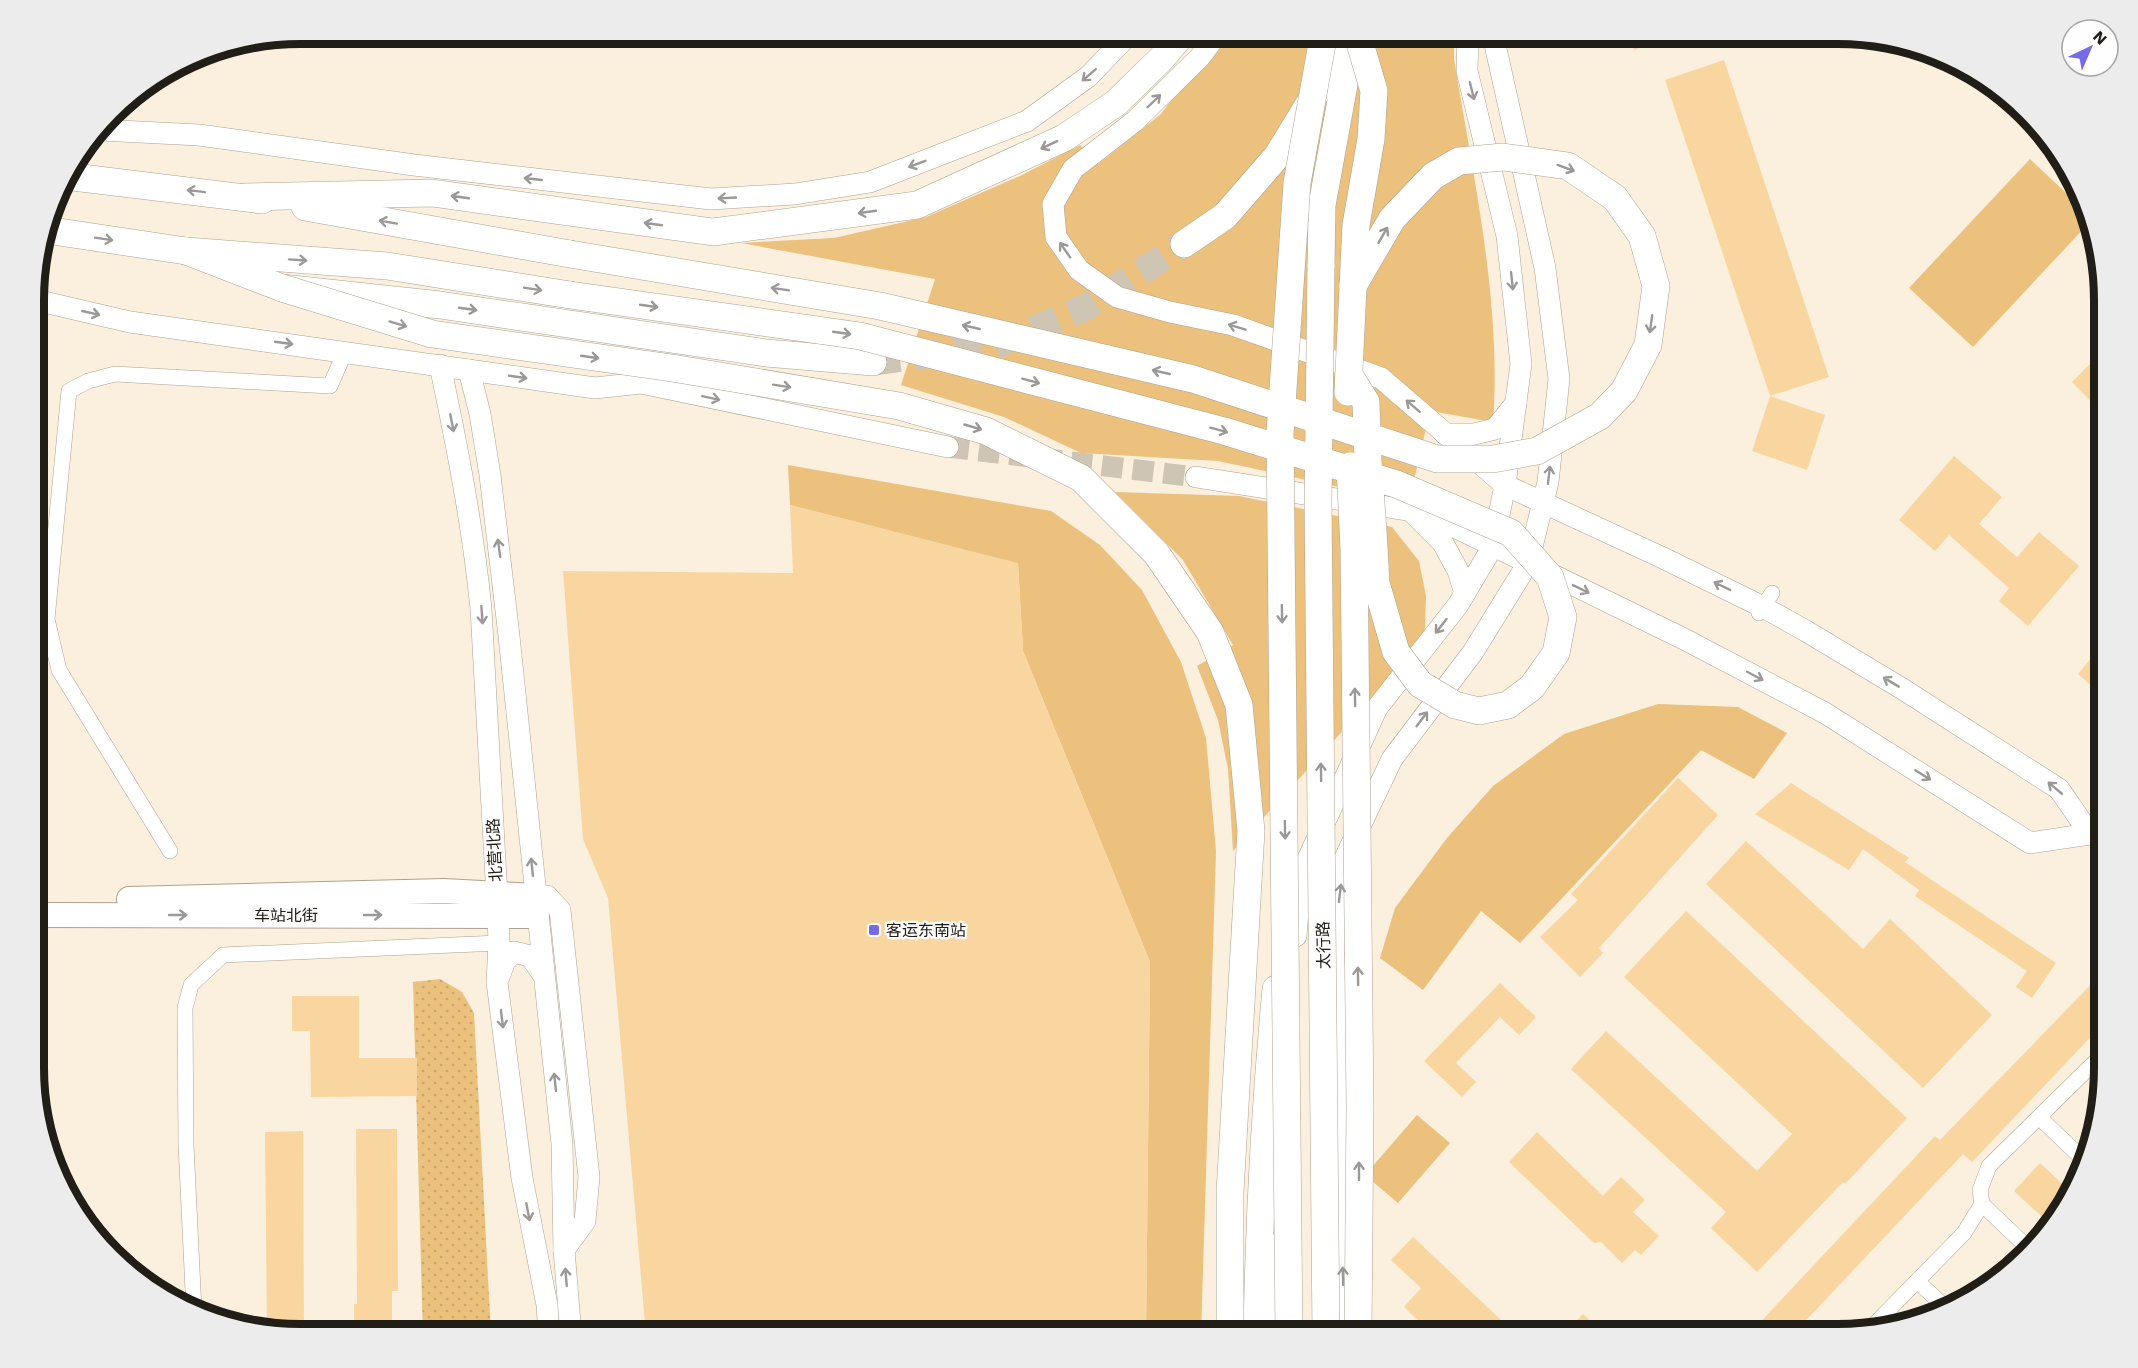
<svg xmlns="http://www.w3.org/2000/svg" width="2138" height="1368" viewBox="0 0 2138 1368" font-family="'Work Sans','Noto Sans SC',sans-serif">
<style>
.grass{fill:url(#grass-dots)}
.garden{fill:#ebc17d}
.building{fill:#f9d6a0}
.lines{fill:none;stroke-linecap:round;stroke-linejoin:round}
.secondary-tunnel{stroke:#cfc5b5;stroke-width:21;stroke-dasharray:21 10;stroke-linecap:butt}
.highway-tunnel{stroke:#cfc5b5;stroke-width:27;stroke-dasharray:27 14;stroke-linecap:butt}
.street-casing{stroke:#ada291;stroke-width:16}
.secondary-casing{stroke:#ada291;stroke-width:22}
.primary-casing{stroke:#ada291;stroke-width:26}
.highway-casing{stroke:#ada291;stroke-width:28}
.street{stroke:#fff;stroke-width:15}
.secondary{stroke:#fff;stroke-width:21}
.primary{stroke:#fff;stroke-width:24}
.highway{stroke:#fff;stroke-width:27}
.highway-bridge-casing{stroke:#ada291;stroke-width:28;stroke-linecap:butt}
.highway-bridge{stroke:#fff;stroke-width:27}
.oneway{stroke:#9b9997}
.poi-dot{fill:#756be6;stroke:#fefefe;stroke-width:2}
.labels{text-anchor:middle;stroke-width:4.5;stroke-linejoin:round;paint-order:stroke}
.street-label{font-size:16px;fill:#211d17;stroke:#fefefe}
.poi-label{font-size:16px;fill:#211d17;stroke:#fefefe;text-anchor:start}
.rim{fill:none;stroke:#211d17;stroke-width:8}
</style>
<defs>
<pattern id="grass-dots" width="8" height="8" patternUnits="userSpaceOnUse" patternTransform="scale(1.5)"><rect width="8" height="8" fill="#ebc17d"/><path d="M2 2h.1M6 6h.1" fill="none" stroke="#c9a56b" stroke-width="1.8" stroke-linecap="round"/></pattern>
</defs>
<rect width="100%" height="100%" fill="#fbefdd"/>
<path class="grass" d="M440,979L462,992L474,1013L491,1335H423L413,982Z"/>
<g class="garden">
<path d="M1220,33H1454V59C1473,176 1502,304 1493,422L1430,411L1409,502L1218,461L1081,453L1004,417L901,385L935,279L741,243L834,238L926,217L1020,176L1080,145L1098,164L1161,114Z"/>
<path d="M2030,159L2082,208L2087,225L1973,347L1909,288Z"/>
<path d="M788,465L1051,511L1100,545L1142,590L1181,662L1206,738L1216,851L1201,1335H1146L1150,962L1023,651L1018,564L790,505Z"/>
<path d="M1115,492L1239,496L1392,527L1419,561L1426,596L1424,654L1370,701L1233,851L1228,769L1218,720L1197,666L1233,645L1183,560Z"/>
<path d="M1658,704L1738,707L1787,733L1754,779L1701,750L1520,943L1481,911L1423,990L1380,958L1395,908L1447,838L1493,786L1564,734Z"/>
<path d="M1417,1115L1450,1143L1398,1203L1365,1175Z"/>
</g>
<g class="building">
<path d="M1617,33H1673L1635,50Z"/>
<path d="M1724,60L1829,377L1770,396L1665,80Z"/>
<path d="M2104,350V415L2072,382Z"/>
<path d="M1770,396L1825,415L1807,470L1752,451Z"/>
<path d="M1954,456L2002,497L1979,524L2017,557L2039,532L2079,566L2028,626L1999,601L2009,588L1949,535L1935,551L1899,520Z"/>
<path d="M790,505L1018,563L1023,651L1150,962L1146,1335H646L608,898L583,839L563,571L793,573Z"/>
<path d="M2104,643V697L2078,674Z"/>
<path d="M1678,778L1718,815L1599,948L1603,953L1580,977L1540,937L1578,900L1571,894Z"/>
<path d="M1791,783L1909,858L1905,862L2056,963L2032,998L2016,987L2027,971L1915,896L1919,890L1863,849L1849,870L1755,814Z"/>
<path d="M1746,841L1863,949L1890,919L1992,1015L1923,1088L1706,884Z"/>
<path d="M1686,911L1907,1118L1845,1184L1843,1182L1757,1272L1711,1228L1726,1212L1571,1069L1606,1031L1757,1171L1792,1134L1624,977Z"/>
<path d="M2104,971V1023L1972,1162L1963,1154L1793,1334H1749L1935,1136L1940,1140Z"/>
<path d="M1500,983L1536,1017L1519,1035L1500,1017L1456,1063L1476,1082L1462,1097L1424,1061Z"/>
<path d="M292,996H359V1058H417V1096L311,1097L310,1031H292Z"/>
<path d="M356,1129H397L398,1291H392V1335H354V1304H357Z"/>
<path d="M303,1131L304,1335H299L267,1330L265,1132Z"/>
<path d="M1537,1132L1603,1196L1621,1177L1645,1200L1633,1212L1659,1236L1641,1255L1635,1250L1622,1263L1601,1242L1594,1243L1509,1162Z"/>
<path d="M2040,1163L2072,1193L2060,1217L2051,1225L2014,1191Z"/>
<path d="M1413,1237L1517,1335H1433L1404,1307L1421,1288L1391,1260Z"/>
<path d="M1583,1314L1605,1335H1563Z"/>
</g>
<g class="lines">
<path class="secondary-tunnel" d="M948,447L1196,477"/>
<path class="highway-tunnel" d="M873,362L994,346L1086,307L1184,244"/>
<g class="street-casing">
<g id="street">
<path d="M1759,613L1772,593"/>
<path d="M170,851L59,670L47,619L69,391L88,381L115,374L330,386L345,352"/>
<path d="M2039,1117L2087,1163"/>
<path d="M1982,1204L2027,1247"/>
<path d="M1917,1281L1945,1307"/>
<path d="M194,1311L186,1145L185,1008L191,985L223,955L499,943"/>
<path d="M1868,1331L1964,1233L1982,1204L1980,1190L1989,1166L2104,1053"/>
</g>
</g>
<g class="secondary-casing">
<g id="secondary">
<path d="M100,130L199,135L414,165L711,199L795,194L870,182L1027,121L1089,76L1130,33"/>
<path d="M35,298L44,302L130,322L595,388L641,383L948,447"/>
<path d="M440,365C457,446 473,527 481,609L498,915L499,943L497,982L522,1178L547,1305L549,1335"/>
<path d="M469,370L480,414L490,475L509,636L562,1144L564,1250L571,1335"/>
<path d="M1445,434H1474L1495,429L1516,403"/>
<path d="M1196,477L1426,513L1684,639L1825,713L2030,843L2090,834L2059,789L1901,688L1806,631L1763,607L1661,557L1505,485L1381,378L1233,325L1170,312L1117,297L1079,270L1056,237L1053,204L1073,169L1135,121L1200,57L1218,33"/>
<path d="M1413,513L1443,543L1458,571L1465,593"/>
<path d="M535,896H547L560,910L589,1177L585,1221L564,1250"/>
<path d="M1296,936L1301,874L1377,708L1458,605L1493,546L1505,485L1521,364L1507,236L1467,71L1468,33"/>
<path d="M499,977L505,961L514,952L530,956L544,976"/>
<path d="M1272,1245V1335"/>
<path d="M1344,1335L1338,1039L1334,953L1344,860L1392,759L1473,652L1528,563L1548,482L1559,379L1545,268L1494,40L1495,33"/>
</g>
</g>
<g class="primary-casing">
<g id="primary">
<path d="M129,899L444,891L535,896"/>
<path d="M35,915L537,916"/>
</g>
</g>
<g class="highway-casing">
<g id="highway">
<path d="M65,176L262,200"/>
<path d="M245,197L432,193L713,232L917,205L1064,138L1116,103L1161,59L1183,33"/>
<path d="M305,207L570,254"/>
<path d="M46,230L186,251L387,266L570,295"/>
<path d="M1184,244L1225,216L1278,155L1352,33"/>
<path d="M186,251L282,288L440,305L766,353L873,362"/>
<path d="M1321,267L1322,205L1351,46"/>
<path d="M1257,1335C1259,1219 1265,1104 1276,989"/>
</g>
</g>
<use href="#street" class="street"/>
<use href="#secondary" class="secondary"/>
<use href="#primary" class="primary"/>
<use href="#highway" class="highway"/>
<g class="highway-bridge-casing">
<g id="highway-bridge">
<path d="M570,254L880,306L1193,379L1437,459H1493L1537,451L1600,416L1624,391L1648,345L1656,286L1642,236L1615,198L1568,166L1503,157L1459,161L1433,176L1392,219L1353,286"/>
<path d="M1321,267L1318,503L1326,1335"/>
<path d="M282,288L432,334L672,368L899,406L986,431L1081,478L1156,553L1210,632L1239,705L1251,831L1230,1192V1335"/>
<path d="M570,295L860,336L1224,431L1396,484L1511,533L1550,577L1563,617L1556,653L1532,687L1508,705L1479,711L1455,705L1420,684L1396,652L1376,583L1374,547L1373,531L1368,461L1366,402L1349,375"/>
<path d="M1348,392L1356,225L1371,139L1374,91L1357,33"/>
<path d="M1350,466L1354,549L1360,1107L1358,1335"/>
<path d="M1289,1335L1280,433L1297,183L1324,33"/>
</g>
</g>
<use href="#highway-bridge" class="highway-bridge"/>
</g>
<defs><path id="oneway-shaft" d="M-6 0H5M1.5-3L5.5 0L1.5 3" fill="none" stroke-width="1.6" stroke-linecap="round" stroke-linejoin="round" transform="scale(1.5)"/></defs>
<g class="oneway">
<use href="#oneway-shaft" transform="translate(1089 75) rotate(139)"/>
<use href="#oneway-shaft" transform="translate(1472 91) rotate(76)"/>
<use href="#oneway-shaft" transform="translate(1154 101) rotate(-44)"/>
<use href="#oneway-shaft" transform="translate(1049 145) rotate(155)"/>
<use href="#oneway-shaft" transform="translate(917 164) rotate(159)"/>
<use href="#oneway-shaft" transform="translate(1566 168) rotate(20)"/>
<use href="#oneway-shaft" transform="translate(533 179) rotate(-174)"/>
<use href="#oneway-shaft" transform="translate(196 191) rotate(-173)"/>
<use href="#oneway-shaft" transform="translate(460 197) rotate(-172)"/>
<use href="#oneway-shaft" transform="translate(727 198) rotate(177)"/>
<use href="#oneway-shaft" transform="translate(867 212) rotate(172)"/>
<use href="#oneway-shaft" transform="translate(388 222) rotate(-170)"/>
<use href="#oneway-shaft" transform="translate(653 224) rotate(-172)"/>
<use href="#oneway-shaft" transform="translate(1383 235) rotate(-60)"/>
<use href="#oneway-shaft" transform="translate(104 239) rotate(9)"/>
<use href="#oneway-shaft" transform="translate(1065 250) rotate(-125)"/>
<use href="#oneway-shaft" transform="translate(298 260) rotate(4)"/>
<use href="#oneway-shaft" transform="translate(1512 281) rotate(84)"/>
<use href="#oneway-shaft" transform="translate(533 289) rotate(9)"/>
<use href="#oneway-shaft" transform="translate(780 289) rotate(-171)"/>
<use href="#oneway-shaft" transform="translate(649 306) rotate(8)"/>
<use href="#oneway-shaft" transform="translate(468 309) rotate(8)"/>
<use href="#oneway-shaft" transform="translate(91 313) rotate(13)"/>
<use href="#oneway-shaft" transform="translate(398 324) rotate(17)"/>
<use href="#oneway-shaft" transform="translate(1651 324) rotate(98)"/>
<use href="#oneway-shaft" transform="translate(971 327) rotate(-167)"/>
<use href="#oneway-shaft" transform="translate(1237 327) rotate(-163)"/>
<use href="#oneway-shaft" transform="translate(842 333) rotate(8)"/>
<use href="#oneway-shaft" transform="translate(284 343) rotate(8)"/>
<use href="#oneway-shaft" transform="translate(590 357) rotate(8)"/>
<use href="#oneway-shaft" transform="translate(1161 372) rotate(-167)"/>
<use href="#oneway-shaft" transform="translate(518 377) rotate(8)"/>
<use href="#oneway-shaft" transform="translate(1031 381) rotate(15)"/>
<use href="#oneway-shaft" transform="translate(782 386) rotate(9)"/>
<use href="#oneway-shaft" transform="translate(711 398) rotate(12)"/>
<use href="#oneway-shaft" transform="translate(1413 406) rotate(-139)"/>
<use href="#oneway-shaft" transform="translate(452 423) rotate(79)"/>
<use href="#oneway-shaft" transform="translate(973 427) rotate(16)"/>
<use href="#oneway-shaft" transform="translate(1219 430) rotate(15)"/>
<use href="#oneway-shaft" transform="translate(1549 475) rotate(-83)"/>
<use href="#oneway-shaft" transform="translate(499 548) rotate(-98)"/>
<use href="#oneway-shaft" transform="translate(1722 586) rotate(-154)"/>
<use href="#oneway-shaft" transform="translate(1581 589) rotate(26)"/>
<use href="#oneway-shaft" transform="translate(1282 614) rotate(89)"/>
<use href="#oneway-shaft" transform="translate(482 615) rotate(86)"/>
<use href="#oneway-shaft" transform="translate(1441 626) rotate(128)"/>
<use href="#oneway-shaft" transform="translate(1755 676) rotate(28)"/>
<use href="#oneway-shaft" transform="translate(1891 682) rotate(-149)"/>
<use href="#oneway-shaft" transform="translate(1355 697) rotate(-91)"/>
<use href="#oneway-shaft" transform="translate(1422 719) rotate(-53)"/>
<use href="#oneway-shaft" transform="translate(1321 772) rotate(-91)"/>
<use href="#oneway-shaft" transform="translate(1923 775) rotate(32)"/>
<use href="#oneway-shaft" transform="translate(2055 788) rotate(-140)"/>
<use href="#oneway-shaft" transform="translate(1285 830) rotate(89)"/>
<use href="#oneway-shaft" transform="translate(532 867) rotate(-96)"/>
<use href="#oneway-shaft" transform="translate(1340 893) rotate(-83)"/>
<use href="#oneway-shaft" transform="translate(178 915)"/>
<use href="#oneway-shaft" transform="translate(373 915)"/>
<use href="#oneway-shaft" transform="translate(1358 976) rotate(-91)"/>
<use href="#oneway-shaft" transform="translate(502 1019) rotate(83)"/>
<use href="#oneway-shaft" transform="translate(555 1082) rotate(-96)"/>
<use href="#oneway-shaft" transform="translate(1359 1171) rotate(-90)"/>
<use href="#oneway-shaft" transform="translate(528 1212) rotate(79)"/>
<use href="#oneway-shaft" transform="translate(1343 1276) rotate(-91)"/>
<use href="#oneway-shaft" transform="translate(566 1277) rotate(-95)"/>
</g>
<rect class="poi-dot" x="868" y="924" width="12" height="12" rx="3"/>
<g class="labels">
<g class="street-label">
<text transform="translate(494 850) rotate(-93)" y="6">北营北路</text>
<text x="286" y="921">车站北街</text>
<text transform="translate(1323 945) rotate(-91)" y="6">太行路</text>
</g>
<g class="poi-label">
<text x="886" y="936">客运东南站</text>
</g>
</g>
<path d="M0 0H2138V1368H0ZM300 44H1838A256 256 0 0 1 2094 300V1068A256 256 0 0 1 1838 1324H300A256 256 0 0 1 44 1068V300A256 256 0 0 1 300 44Z" fill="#ececec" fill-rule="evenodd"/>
<path class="rim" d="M300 44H1838A256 256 0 0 1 2094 300V1068A256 256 0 0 1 1838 1324H300A256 256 0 0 1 44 1068V300A256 256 0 0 1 300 44Z"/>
<g transform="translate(2090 48) rotate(44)"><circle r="28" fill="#fefefe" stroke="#a6a4a2" stroke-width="1.5"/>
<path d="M0-4.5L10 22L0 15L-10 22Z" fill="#756be6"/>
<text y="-9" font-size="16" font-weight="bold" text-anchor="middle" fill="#211d17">N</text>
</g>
</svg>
